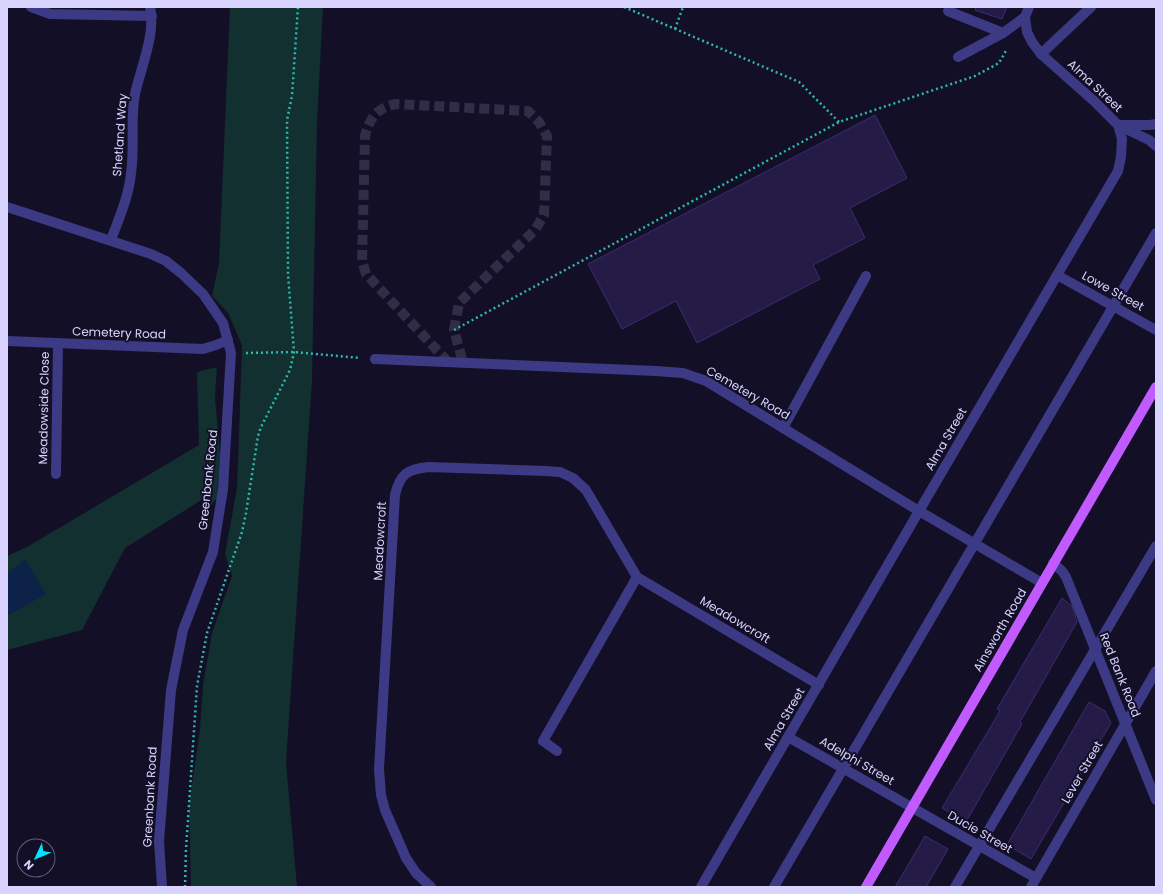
<svg xmlns="http://www.w3.org/2000/svg" width="1163" height="894" viewBox="0 0 1163 894" font-family="Poppins,sans-serif">
<style>
.green{fill:#12302f}
.water{fill:#0c2248}
.building{fill:#241b47;stroke:#3b2d73}
.lines{fill:none;stroke-linecap:round;stroke-linejoin:round}
.minor-tunnel{stroke:#312d47;stroke-width:10;stroke-dasharray:10 5;stroke-linecap:butt}
.path{stroke:#2fb8b0;stroke-width:2.5;stroke-dasharray:2 3;stroke-linecap:butt}
.minor{stroke:#3d3a85;stroke-width:10}
.major{stroke:#c25bff;stroke-width:10}
.labels{text-anchor:middle;stroke-width:4;stroke-linejoin:round;paint-order:stroke}
.street-label{font-size:12px;fill:#d9d4ff;stroke:#130f26}
</style>
<rect width="100%" height="100%" fill="#130f26"/>
<g class="green">
<path d="M230,7H323L317,121L312,380L286,762L297,887H191L189,806L200,729L203,685L212,633L232,576L225,554L237,488L240,406L242,345L228,313L212,296L219,263Z"/>
<path d="M217,367L215,397L220,455L217,498L204,514L203,499L125,548L82,630L7,650V556L27,547L199,445L197,372Z"/>
</g>
<path class="water" d="M25,559L46,594L7,616V574Z"/>
<g class="building">
<path d="M976,7H1007L1002,19L975,10Z"/>
<path d="M875,115L907,178L850,208L865,238L813,265L820,279L697,343L676,301L622,329L588,264Z"/>
<path d="M1062,598L1072,606L1077,622L1020,722L1022,724L966,822L942,808L1000,711L997,709Z"/>
<path d="M1089,702L1105,711L1111,723L1031,859L1007,845Z"/>
<path d="M925,836L948,849L926,887H895Z"/>
</g>
<g class="lines">
<path class="minor-tunnel" d="M448,362L366,274L362,261L365,136C370,118 376,108 396,104L528,111L539,122L547,136L544,215L535,230L459,303L454,330L463,363"/>
<g class="path">
<path d="M624,7L799,82L839,122"/>
<path d="M675,29L683,7"/>
<path d="M454,330L839,122L975,76L999,63L1007,49"/>
<path d="M246,353L294,352L360,358"/>
<path d="M185,887L186,849L197,686L207,633L242,532L246,513L258,436L261,427L290,370L294,352L288,274L287,120L292,96L298,7"/>
</g>
<g class="minor">
<path d="M31,7L50,14L152,16"/>
<path d="M950,7L948,11L1003,33"/>
<path d="M1041,54L1091,7"/>
<path d="M958,57L1003,33L1025,17"/>
<path d="M1118,125L1149,140L1156,146"/>
<path d="M1122,125H1150L1156,124"/>
<path d="M7,207L151,254L166,261L181,273L203,294L223,323L231,353L223,489L213,552L183,630L171,690L159,841L162,887"/>
<path d="M111,240C119,218 129,196 131,173C135,147 130,119 135,94C141,67 156,34 150,7"/>
<path d="M1057,275L1156,330"/>
<path d="M7,341L203,349L216,345L228,340"/>
<path d="M375,359L656,371L683,373L706,381L919,511L1042,583"/>
<path d="M783,428L866,276"/>
<path d="M56,474L58,344"/>
<path d="M1053,563L1062,571L1066,577L1156,800"/>
<path d="M788,737L1036,878"/>
<path d="M557,751L543,741L637,577"/>
<path d="M431,887L416,873L406,858L385,810L381,795L379,769L395,495C400,474 407,469 429,467L545,471L560,472L573,478L586,490L637,577L819,685"/>
<path d="M701,887L919,511L1118,171L1121,157L1122,139L1118,125L1094,101L1041,54L1032,42L1027,32L1025,17L1029,7"/>
<path d="M774,887L1156,233"/>
<path d="M955,887L1156,546"/>
<path d="M1031,887L1156,671"/>
</g>
<path class="major" d="M866,887L1156,387"/>
</g>
<g class="labels">
<g class="street-label">
<text transform="translate(1095 86) rotate(43)" y="4">Alma Street</text>
<text transform="translate(120 135) rotate(-86)" y="4">Shetland Way</text>
<text transform="translate(1113 291) rotate(29)" y="4">Lowe Street</text>
<text transform="translate(119 333) rotate(2)" y="4">Cemetery Road</text>
<text transform="translate(748 393) rotate(30)" y="4">Cemetery Road</text>
<text transform="translate(44 408) rotate(-89)" y="4">Meadowside Close</text>
<text transform="translate(946 439) rotate(-60)" y="4">Alma Street</text>
<text transform="translate(208 480) rotate(-84)" y="4">Greenbank Road</text>
<text transform="translate(380 541) rotate(-87)" y="4">Meadowcroft</text>
<text transform="translate(735 620) rotate(31)" y="4">Meadowcroft</text>
<text transform="translate(1000 630) rotate(-60)" y="4">Ainsworth Road</text>
<text transform="translate(1120 675) rotate(68)" y="4">Red Bank Road</text>
<text transform="translate(784 719) rotate(-60)" y="4">Alma Street</text>
<text transform="translate(857 761) rotate(30)" y="4">Adelphi Street</text>
<text transform="translate(1082 772) rotate(-60)" y="4">Lever Street</text>
<text transform="translate(150 797) rotate(-87)" y="4">Greenbank Road</text>
<text transform="translate(980 832) rotate(30)" y="4">Ducie Street</text>
</g>
</g>
<rect width="1163" height="894" fill="none" stroke="#d9d4ff" stroke-width="16"/>
<g transform="translate(36 858) rotate(226)"><circle r="19" fill="#130f26" stroke="#625e7d"/>
<path d="M0-3L7 15L0 10L-7 15Z" fill="#00e5ff"/>
<text y="-6" font-size="11" font-weight="bold" text-anchor="middle" fill="#d9d4ff">N</text>
</g>
</svg>
